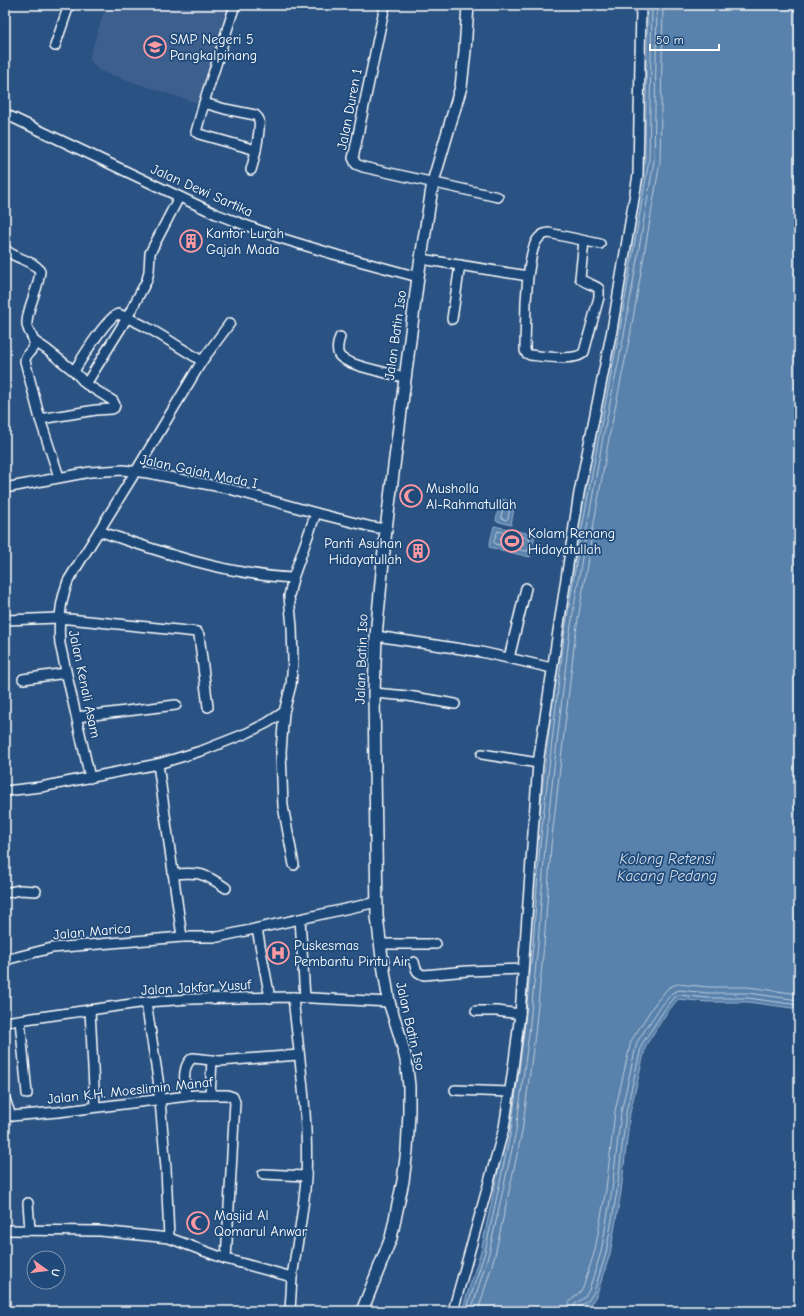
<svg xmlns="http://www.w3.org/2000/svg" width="804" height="1316" viewBox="0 0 804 1316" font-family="'Comic Neue',sans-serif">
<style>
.built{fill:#3c5f8e}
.water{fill:#5981ab;stroke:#9bb3cd}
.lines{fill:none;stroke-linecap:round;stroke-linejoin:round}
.shore{stroke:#bdcddd;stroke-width:1}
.minor-casing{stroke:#fff;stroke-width:12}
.tertiary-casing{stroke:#fff;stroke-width:14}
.minor{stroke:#1f4a7a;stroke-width:9}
.tertiary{stroke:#1f4a7a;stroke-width:11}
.labels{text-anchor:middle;stroke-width:3.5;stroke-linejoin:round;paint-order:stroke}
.poi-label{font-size:14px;fill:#fff;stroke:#1f4a7a;text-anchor:start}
.street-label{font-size:14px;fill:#fff;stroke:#1f4a7a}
.water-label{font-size:15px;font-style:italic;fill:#d6e0ea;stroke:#1f4a7a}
</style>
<rect width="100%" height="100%" fill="#2a5282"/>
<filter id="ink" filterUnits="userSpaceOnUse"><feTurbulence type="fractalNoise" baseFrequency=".025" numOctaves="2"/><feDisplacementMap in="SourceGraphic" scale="8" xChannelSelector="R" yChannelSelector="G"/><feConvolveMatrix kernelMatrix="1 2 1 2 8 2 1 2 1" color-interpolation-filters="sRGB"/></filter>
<g filter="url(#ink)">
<path class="built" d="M106,5H231L200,104L99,71L89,59Z"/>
<g class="water">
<path d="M648,5H799V1009L748,1002H707L678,999L666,1014L646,1045L630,1113L621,1192L610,1254L597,1294L591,1304L579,1311H462L481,1251L507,1130L536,845L560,636L576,538L595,435L615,334L645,160Z"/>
<path d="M500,499L515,502L511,525L496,521Z"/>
<path d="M494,526L535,535L530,557L489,547Z"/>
</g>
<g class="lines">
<g class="shore">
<path d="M505,504L509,505L510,507L508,518L506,520L502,519L501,517L503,506Z"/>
<path d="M498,531L529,538L530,540L528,551H525L495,544L494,542Z"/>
<path d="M501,537L523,541L524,544L522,545L502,541L500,539Z"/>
<path d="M466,1311L485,1252L511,1130L524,1032L533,944L540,845L564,637L580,539L599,436L619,334L649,160L652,5"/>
<path d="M471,1311L489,1253L516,1131L529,1033L538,944L545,846L569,638L585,539L603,437L624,335L654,161L657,5"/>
<path d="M478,1311L495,1255L522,1132L535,1034L544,945L551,846L575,638L591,540L609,438L630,336L660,162L663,5"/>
<path d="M567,1311C567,1298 578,1297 583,1288L595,1250L606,1189L615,1111L631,1041L654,1005L668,988L672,986L678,984L708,987H748L799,994"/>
<path d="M573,1311L575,1304L585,1297L589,1290L601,1252L612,1190L621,1112L637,1042L659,1009L672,993L679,990L708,993H748L799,1000"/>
<path d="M578,1311L579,1307L588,1301L594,1292L606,1253L617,1191L626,1112L642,1044L663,1012L675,997L679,995L707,998H748L799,1005"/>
</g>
<g class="minor-casing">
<g id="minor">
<path d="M235,5L206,96L196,132L199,134L256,150"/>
<path d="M385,5L354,154L353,158L356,164L363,167L498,197"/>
<path d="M55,46L69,5"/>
<path d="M204,103L225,109L255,115C257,117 258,117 259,120C261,128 254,161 251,170"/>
<path d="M5,114L216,214L277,237L333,254L418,277"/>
<path d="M5,249C14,259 34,260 40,271C39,288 28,305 27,322C26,331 35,337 34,345C32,352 25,354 25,361L40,419L59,477"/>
<path d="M421,259L528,276L526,301L525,350L526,353L530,355C541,356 577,362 584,352L599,297V289C594,284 585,284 580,278L584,241"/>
<path d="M528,276C531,262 531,234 549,233L600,244"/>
<path d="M452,319L460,265"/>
<path d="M340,337C338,343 336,349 339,355C344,365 392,374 404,377"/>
<path d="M34,341L46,349L74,371C81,360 107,317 118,314C148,325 175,345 202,361"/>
<path d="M86,384L127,318L147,280L149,271L150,253L179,197"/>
<path d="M40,419L96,410L112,409L114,408L115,405L113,401L86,384L74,371"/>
<path d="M5,488L90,472L123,470L148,473L226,488L316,513L372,527L386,529"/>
<path d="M99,531C160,552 228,575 293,578"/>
<path d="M5,620L59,618L197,632L199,635L208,707"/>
<path d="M376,636L481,652L552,668"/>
<path d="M509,658L526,588"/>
<path d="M23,679L66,673"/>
<path d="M374,693L408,696L455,704"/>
<path d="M284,712L281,752L283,806L294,865"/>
<path d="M77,717L176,705"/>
<path d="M482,754L538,763"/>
<path d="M158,764L182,937H218L377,902"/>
<path d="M90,778L60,644C58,622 60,602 68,581L136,471L202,361L230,323"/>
<path d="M5,791L41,787L158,764L204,750L247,733L267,723L284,712L291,685L293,661L292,627L289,596L293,578L316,513"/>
<path d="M173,874C200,872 204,873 226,888"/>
<path d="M5,893L20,890L36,891"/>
<path d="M300,919L305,998"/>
<path d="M257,929L270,998"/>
<path d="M380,944H436"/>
<path d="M5,960L52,948L182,937"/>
<path d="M414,962C416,969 416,973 424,975L467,971L522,969"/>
<path d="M146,1002L158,1079L166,1168L169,1238"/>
<path d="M90,1010L95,1107"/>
<path d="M476,1011H497L520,1014"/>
<path d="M20,1020L27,1094"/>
<path d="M5,1022L146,1002L190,999L293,997L389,1002"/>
<path d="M455,1090L509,1092"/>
<path d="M210,1095L212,1060"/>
<path d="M186,1096C185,1085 181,1065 193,1058L220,1061L233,1060L299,1055"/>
<path d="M5,1099L11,1116L58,1112L196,1095H227L233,1097L235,1102L226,1259"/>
<path d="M263,1174L306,1176"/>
<path d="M28,1203L30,1230"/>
<path d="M5,1230L100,1231L169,1238L226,1259L292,1277L290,1311"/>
<path d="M292,1277C297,1244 304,1211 306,1177C309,1117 299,1057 293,997"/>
<path d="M453,1311L504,1128L512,1076L520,1014L538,763L579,493L612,330L638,175L641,5"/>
</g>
</g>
<g class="tertiary-casing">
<path id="tertiary" d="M362,1311L391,1238L403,1181L407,1150L409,1113V1086L406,1060L400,1036L389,1002L382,958L377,916L374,693L376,636L386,529L418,277L433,182L461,87L465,51L468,5"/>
</g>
<use href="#minor" class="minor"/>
<use href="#tertiary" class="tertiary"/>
</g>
</g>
<defs>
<g id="school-ring" transform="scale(1.15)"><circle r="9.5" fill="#1f4a7a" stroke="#ff9aa2" stroke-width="1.5"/><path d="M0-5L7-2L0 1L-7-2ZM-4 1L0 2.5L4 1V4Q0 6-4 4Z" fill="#ff9aa2"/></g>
<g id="building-ring" transform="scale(1.15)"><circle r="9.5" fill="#1f4a7a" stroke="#ff9aa2" stroke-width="1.5"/><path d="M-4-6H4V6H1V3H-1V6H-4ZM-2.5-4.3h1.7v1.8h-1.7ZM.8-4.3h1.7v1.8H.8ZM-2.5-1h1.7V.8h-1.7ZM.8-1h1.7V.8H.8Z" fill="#ff9aa2"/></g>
<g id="mosque-ring" transform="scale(1.15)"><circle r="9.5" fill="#1f4a7a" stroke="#ff9aa2" stroke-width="1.5"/><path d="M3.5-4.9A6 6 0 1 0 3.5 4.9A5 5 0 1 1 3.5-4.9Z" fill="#ff9aa2"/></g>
<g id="stadium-ring" transform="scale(1.15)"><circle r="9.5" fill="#1f4a7a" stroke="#ff9aa2" stroke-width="1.5"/><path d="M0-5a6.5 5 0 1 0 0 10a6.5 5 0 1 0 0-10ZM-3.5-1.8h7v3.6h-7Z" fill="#ff9aa2"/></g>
<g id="hospital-ring" transform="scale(1.15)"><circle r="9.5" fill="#1f4a7a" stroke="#ff9aa2" stroke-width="1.5"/><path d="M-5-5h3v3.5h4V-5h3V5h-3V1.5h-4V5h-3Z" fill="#ff9aa2"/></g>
</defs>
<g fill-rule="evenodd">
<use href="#school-ring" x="155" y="47"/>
<use href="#building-ring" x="191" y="241"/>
<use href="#mosque-ring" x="411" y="496"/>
<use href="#stadium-ring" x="512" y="541"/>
<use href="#building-ring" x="418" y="551"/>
<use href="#hospital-ring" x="278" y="953"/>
<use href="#mosque-ring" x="198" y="1223"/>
</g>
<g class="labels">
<g class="poi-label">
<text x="170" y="44">SMP Negeri 5<tspan x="170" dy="16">Pangkalpinang</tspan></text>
<text x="206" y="238">Kantor Lurah<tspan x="206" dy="16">Gajah Mada</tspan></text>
<text x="426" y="493">Musholla<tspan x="426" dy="16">Al-Rahmatullah</tspan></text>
<text x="528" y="538">Kolam Renang<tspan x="528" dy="16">Hidayatullah</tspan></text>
<text x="402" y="548" text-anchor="end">Panti Asuhan<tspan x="402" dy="16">Hidayatullah</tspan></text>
<text x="294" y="950">Puskesmas<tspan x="294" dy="16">Pembantu Pintu Air</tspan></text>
<text x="214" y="1220">Masjid Al<tspan x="214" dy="16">Qomarul Anwar</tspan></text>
</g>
<g class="street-label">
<text transform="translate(349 109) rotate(-79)" y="5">Jalan Duren 1</text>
<text transform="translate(202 190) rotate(24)" y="5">Jalan Dewi Sartika</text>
<text transform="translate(395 335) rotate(-82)" y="5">Jalan Batin Iso</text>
<text transform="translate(199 471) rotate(12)" y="5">Jalan Gajah Mada I</text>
<text transform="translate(361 659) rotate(-88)" y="5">Jalan Batin Iso</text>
<text transform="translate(85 684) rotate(78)" y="5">Jalan Kenali Asam</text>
<text transform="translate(92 931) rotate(-5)" y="5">Jalan Marica</text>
<text transform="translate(196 987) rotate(-3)" y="5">Jalan Jakfar Yusuf</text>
<text transform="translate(411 1026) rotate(77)" y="5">Jalan Batin Iso</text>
<text transform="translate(130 1090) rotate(-6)" y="5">Jalan K.H. Moeslimin Manaf</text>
</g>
<g class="water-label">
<text x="667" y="864">Kolong Retensi<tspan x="667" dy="17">Kacang Pedang</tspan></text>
</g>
</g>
<rect width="804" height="1316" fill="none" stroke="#1f4a7a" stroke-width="20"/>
<rect x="10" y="10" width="784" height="1296" fill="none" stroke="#fff" stroke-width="1.5" filter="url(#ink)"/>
<g transform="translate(46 1270) rotate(104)"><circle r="19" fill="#1f4a7a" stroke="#7992af"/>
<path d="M0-3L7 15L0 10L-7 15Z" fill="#ff9aa2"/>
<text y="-6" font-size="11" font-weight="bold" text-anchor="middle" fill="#ffffff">U</text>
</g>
<path d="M650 44v6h69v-6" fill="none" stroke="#ffffff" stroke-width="2"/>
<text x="656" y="44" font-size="12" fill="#ffffff" stroke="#1f4a7a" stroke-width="3" paint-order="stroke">50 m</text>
</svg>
